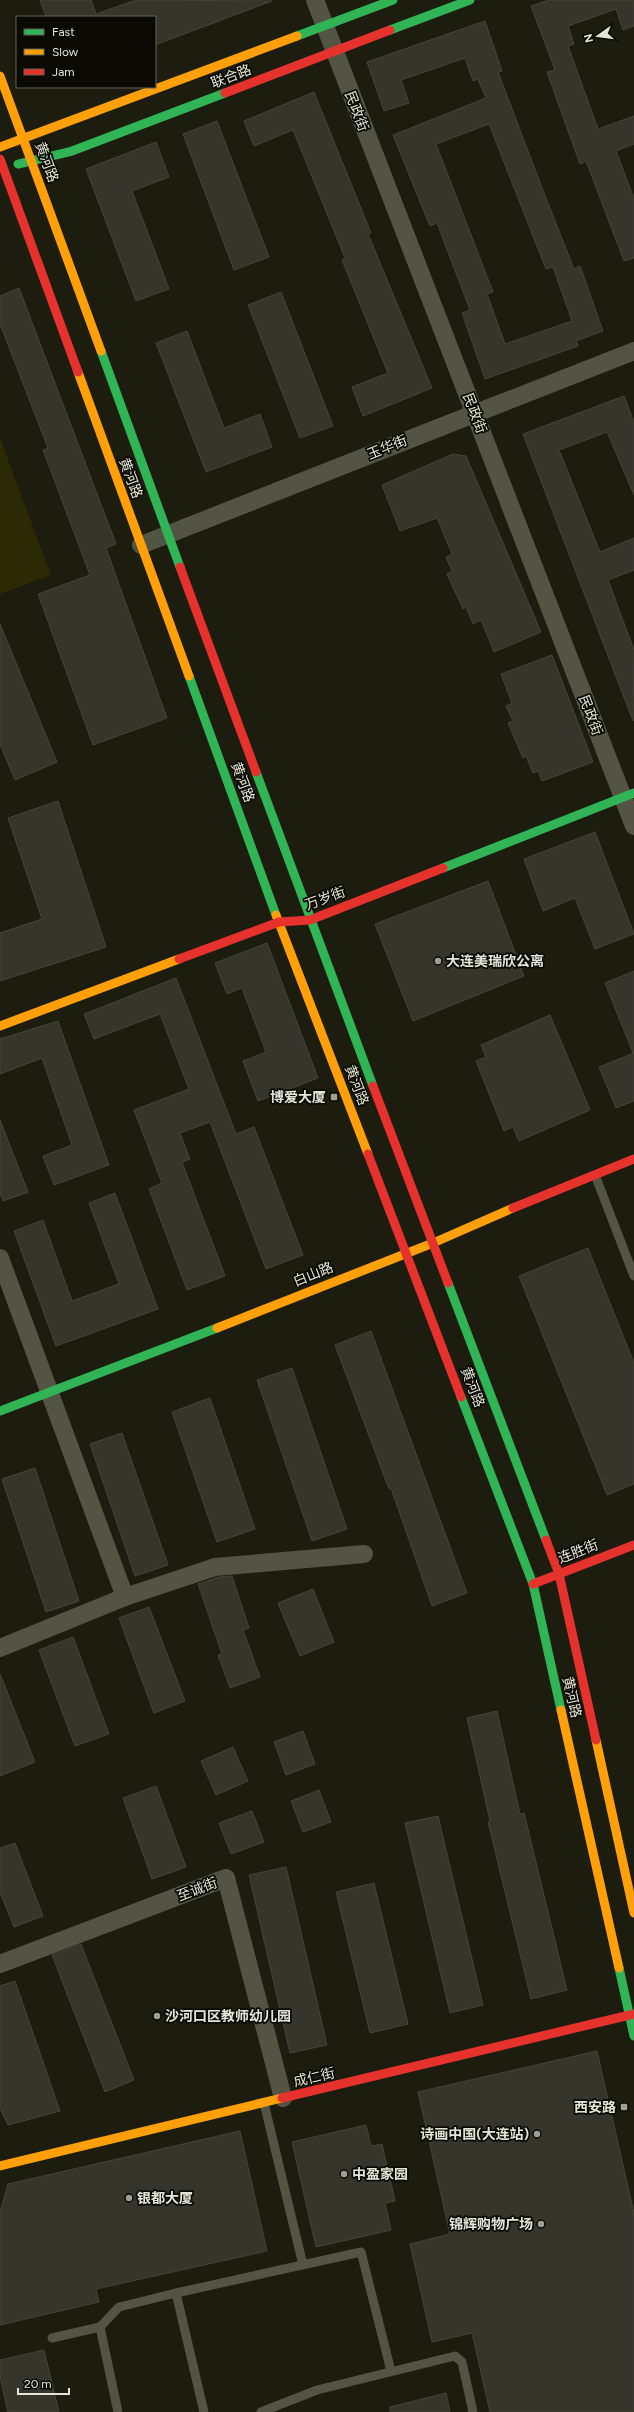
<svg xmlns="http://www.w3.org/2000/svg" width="634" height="2412" viewBox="0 0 634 2412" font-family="Figtree,'Noto Sans SC',sans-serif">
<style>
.green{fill:#2a2a04}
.building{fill:#35352b;stroke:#444439;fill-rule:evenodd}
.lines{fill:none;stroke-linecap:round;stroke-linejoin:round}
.lane{stroke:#545444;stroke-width:9}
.street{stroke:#545444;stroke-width:18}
.fast{stroke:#30b455;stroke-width:9}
.slow{stroke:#ff9f0a;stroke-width:9}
.jam{stroke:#e5322d;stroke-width:9}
.poi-dot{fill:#9e9f90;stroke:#0a0a03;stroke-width:1.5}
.labels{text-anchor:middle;stroke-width:3.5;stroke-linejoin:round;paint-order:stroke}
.street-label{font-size:14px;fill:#e4e5d6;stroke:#0a0a03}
.poi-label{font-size:14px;font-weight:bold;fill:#e4e5d6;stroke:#0a0a03;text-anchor:start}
</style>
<rect width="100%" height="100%" fill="#1c1c0f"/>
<path class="green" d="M0,438L51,575L0,594Z"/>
<g class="building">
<path d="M40,0H91L96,14L136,0L272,1L155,45V17H46Z"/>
<path d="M549,0H634V26L623,30L616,9L568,26L574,44L568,46L598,129L634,116V144L616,151L634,199V258L624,261L586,161L580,164L547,72L555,70L531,6Z"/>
<path d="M485,21L502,71L498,72L544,193L574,269L580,266L603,331L576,341L578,346L485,379L462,313L470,310L437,223L430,226L393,135L486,98L478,79L473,81L465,58L401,80L409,103L384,111L367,62ZM489,124L546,269L553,267L572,321L505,344L487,294L493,292L436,144Z"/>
<path d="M314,92L371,233L368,234L432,388L363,416L352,387L388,373L342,260L345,258L293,130L254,146L244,121Z"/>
<path d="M217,121L269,257L234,270L183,134Z"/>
<path d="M156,142L169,177L132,191L169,289L136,301L86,169Z"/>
<path d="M19,288L116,544L106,548L167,718L93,745L38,594L90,575L43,450L48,448L0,324V296Z"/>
<path d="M281,292L333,426L300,438L248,305Z"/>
<path d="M187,331L224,428L260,414L272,447L206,472L156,343Z"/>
<path d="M624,396L634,423V495L607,432L559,450L600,552L634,538V570L608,580L634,650L633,721L523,434Z"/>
<path d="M453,454L466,456L541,632L494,652L481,620L473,624L466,607L463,609L447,574L452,571L446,557L452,554L437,518L400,531L382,485Z"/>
<path d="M0,624L57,762L15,780L0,744Z"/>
<path d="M552,655L593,762L542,781L538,771L533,773L526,756L523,758L508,723L513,721L506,706L512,703L501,674Z"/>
<path d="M58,801L106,947L0,981V933L42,919L8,818Z"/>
<path d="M595,832L634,934L595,949L575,898L543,911L524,859Z"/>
<path d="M488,881L524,976L413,1021L375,924Z"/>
<path d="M267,943L318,1078L258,1101L243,1061L266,1052L242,988L227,994L215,963Z"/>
<path d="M634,971V1053H633L605,983Z"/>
<path d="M176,978L236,1134L254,1127L303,1255L266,1269L210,1122L180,1133L190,1159L182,1162L225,1276L187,1290L149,1189L162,1183L134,1110L189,1089L160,1014L94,1039L84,1014Z"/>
<path d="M550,1015L590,1110L519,1141L513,1127L504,1131L476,1061L486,1057L481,1045Z"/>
<path d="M58,1021L109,1165L54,1185L43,1156L72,1145L42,1058L0,1074V1039Z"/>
<path d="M634,1053V1101L616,1108L599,1067Z"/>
<path d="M0,1120L28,1192L3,1201L0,1193Z"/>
<path d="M115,1193L158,1309L56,1346L14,1231L43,1220L72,1301L119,1284L89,1203Z"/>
<path d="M588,1248L634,1363V1484L607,1495L519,1276Z"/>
<path d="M371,1331L467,1593L432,1606L391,1488L389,1489L335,1345Z"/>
<path d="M292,1368L347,1529L312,1541L257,1380Z"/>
<path d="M210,1398L255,1529L217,1542L172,1412Z"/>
<path d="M122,1433L168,1565L135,1576L90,1444Z"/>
<path d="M35,1468L79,1601L46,1612L2,1479Z"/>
<path d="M232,1576L249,1628L243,1630L260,1677L230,1688L218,1655L222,1654L198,1584L219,1577Z"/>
<path d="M313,1589L334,1642L300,1656L278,1603Z"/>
<path d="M149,1607L185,1701L154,1713L119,1618Z"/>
<path d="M73,1637L109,1734L75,1746L39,1650Z"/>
<path d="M0,1674L35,1762L0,1776Z"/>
<path d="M497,1711L520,1814L524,1813L567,1990L531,1999L488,1822L490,1821L467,1718Z"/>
<path d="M303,1731L315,1764L286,1775L274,1742Z"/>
<path d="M233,1747L248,1781L216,1795L201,1761Z"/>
<path d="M156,1786L186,1867L152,1879L123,1798Z"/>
<path d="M319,1790L331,1822L303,1832L291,1801Z"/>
<path d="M252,1811L264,1842L231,1854L219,1823Z"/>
<path d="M438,1816L483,2005L450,2013L405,1823Z"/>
<path d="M15,1843L43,1916L14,1927L0,1892V1848Z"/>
<path d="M286,1867L327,2045L290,2053L249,1875Z"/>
<path d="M374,1883L408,2024L370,2033L336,1892Z"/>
<path d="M81,1944L134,2080L105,2092L52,1955Z"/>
<path d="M15,1981L60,2111L8,2125L0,2108V1986Z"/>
<path d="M597,2051L634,2213V2412H490L472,2333L432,2342L410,2244L450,2234L418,2092Z"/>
<path d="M366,2125L371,2146L382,2144L395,2201L385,2203L391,2230L316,2247L292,2142Z"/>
<path d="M240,2131L267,2251L96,2289L99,2302L0,2325V2212L8,2184Z"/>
<path d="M44,2350L59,2412H8L0,2377V2360Z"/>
<path d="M446,2393L450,2412H390V2407Z"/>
</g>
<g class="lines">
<g class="lane">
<path d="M595,1175L634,1276"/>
<path d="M264,2103L303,2265"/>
<path d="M176,2293L361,2252L391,2371"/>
<path d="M52,2338L100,2327"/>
<path d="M118,2412L100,2327L119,2307L176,2293L204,2412"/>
<path d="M261,2412L317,2390L455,2356L462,2362L473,2412"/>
</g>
<g class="street">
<path d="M315,0L634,826"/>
<path d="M141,545L634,351"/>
<path d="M0,1258L125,1597"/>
<path d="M0,1648L125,1597L215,1567L364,1554"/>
<path d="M0,1964L226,1878L283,2098"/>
</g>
<g class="fast">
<path d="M390,30L470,0"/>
<path d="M297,36L393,0"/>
<path d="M18,164L72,151L225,93"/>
<path d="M101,351L180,567"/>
<path d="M189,676L276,915"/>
<path d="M256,772L373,1086"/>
<path d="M443,868L634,793"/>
<path d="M448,1283L546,1540"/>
<path d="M461,1397L533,1584L561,1710"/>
<path d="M0,1411L217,1328"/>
<path d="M619,1968L634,2036"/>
</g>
<g class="slow">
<path d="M0,76L101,351"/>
<path d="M0,147L297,36"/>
<path d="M78,372L189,676"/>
<path d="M276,915L368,1154"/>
<path d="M0,1026L179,959"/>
<path d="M217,1328L433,1243L513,1208"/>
<path d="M561,1710L619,1968"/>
<path d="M596,1740L634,1913"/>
<path d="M0,2166L282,2098"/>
</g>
<g class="jam">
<path d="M225,93L390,30"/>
<path d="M0,159L78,372"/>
<path d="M180,567L256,772"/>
<path d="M179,959L279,922L310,920L443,868"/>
<path d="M373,1086L448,1283"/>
<path d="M368,1154L461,1397"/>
<path d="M513,1208L634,1159"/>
<path d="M546,1540L559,1574L596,1740"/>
<path d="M533,1584L634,1545"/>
<path d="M282,2098L634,2014"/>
</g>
</g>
<g class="poi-dot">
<circle cx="438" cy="961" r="4"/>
<rect x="330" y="1093" width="8" height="8" rx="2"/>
<circle cx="157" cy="2016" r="4"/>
<rect x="620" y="2103" width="8" height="8" rx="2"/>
<circle cx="537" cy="2134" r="4"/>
<circle cx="344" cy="2174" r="4"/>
<circle cx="129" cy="2198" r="4"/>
<circle cx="541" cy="2224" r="4"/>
</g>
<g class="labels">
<g class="street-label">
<text transform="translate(231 76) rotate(-21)" y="5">联合路</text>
<text transform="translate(357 111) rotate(69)" y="5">民政街</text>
<text transform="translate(47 162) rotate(70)" y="5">黄河路</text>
<text transform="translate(475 413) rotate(69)" y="5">民政街</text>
<text transform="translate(387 447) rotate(-22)" y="5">玉华街</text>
<text transform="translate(131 478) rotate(70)" y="5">黄河路</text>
<text transform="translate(591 715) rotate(69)" y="5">民政街</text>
<text transform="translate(243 782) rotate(70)" y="5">黄河路</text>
<text transform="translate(325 898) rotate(-20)" y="5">万岁街</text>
<text transform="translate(357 1085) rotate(69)" y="5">黄河路</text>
<text transform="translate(313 1274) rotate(-22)" y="5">白山路</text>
<text transform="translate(473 1387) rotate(69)" y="5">黄河路</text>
<text transform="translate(578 1551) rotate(-21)" y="5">连胜街</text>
<text transform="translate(572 1697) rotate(77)" y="5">黄河路</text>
<text transform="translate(197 1889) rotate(-21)" y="5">至诚街</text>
<text transform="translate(314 2077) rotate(-13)" y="5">成仁街</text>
</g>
<g class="poi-label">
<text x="446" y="966">大连美瑞欣公离</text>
<text x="326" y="1102" text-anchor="end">博爱大厦</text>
<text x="165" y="2021">沙河口区教师幼儿园</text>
<text x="616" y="2112" text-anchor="end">西安路</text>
<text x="529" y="2139" text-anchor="end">诗画中国(大连站)</text>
<text x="352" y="2179">中盈家园</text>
<text x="137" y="2203">银都大厦</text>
<text x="533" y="2229" text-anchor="end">锦辉购物广场</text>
</g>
</g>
<rect x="16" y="16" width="140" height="72" fill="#0a0a03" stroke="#616257"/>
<rect x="24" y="29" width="20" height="6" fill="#30b455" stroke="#616257"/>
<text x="52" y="36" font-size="12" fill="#e4e5d6">Fast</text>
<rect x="24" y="49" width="20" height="6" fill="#ff9f0a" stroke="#616257"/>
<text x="52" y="56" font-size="12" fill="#e4e5d6">Slow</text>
<rect x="24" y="69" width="20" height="6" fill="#e5322d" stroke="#616257"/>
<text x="52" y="76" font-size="12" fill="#e4e5d6">Jam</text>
<g transform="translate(598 36) rotate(256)" stroke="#0a0a03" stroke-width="3" paint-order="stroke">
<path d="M0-3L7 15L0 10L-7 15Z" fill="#e4e5d6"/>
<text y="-6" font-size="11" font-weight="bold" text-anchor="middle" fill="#e4e5d6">N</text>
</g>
<path d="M18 2388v6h51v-6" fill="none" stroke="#e4e5d6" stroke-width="2"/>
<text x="24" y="2388" font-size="12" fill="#e4e5d6" stroke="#0a0a03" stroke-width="3" paint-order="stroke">20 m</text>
</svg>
